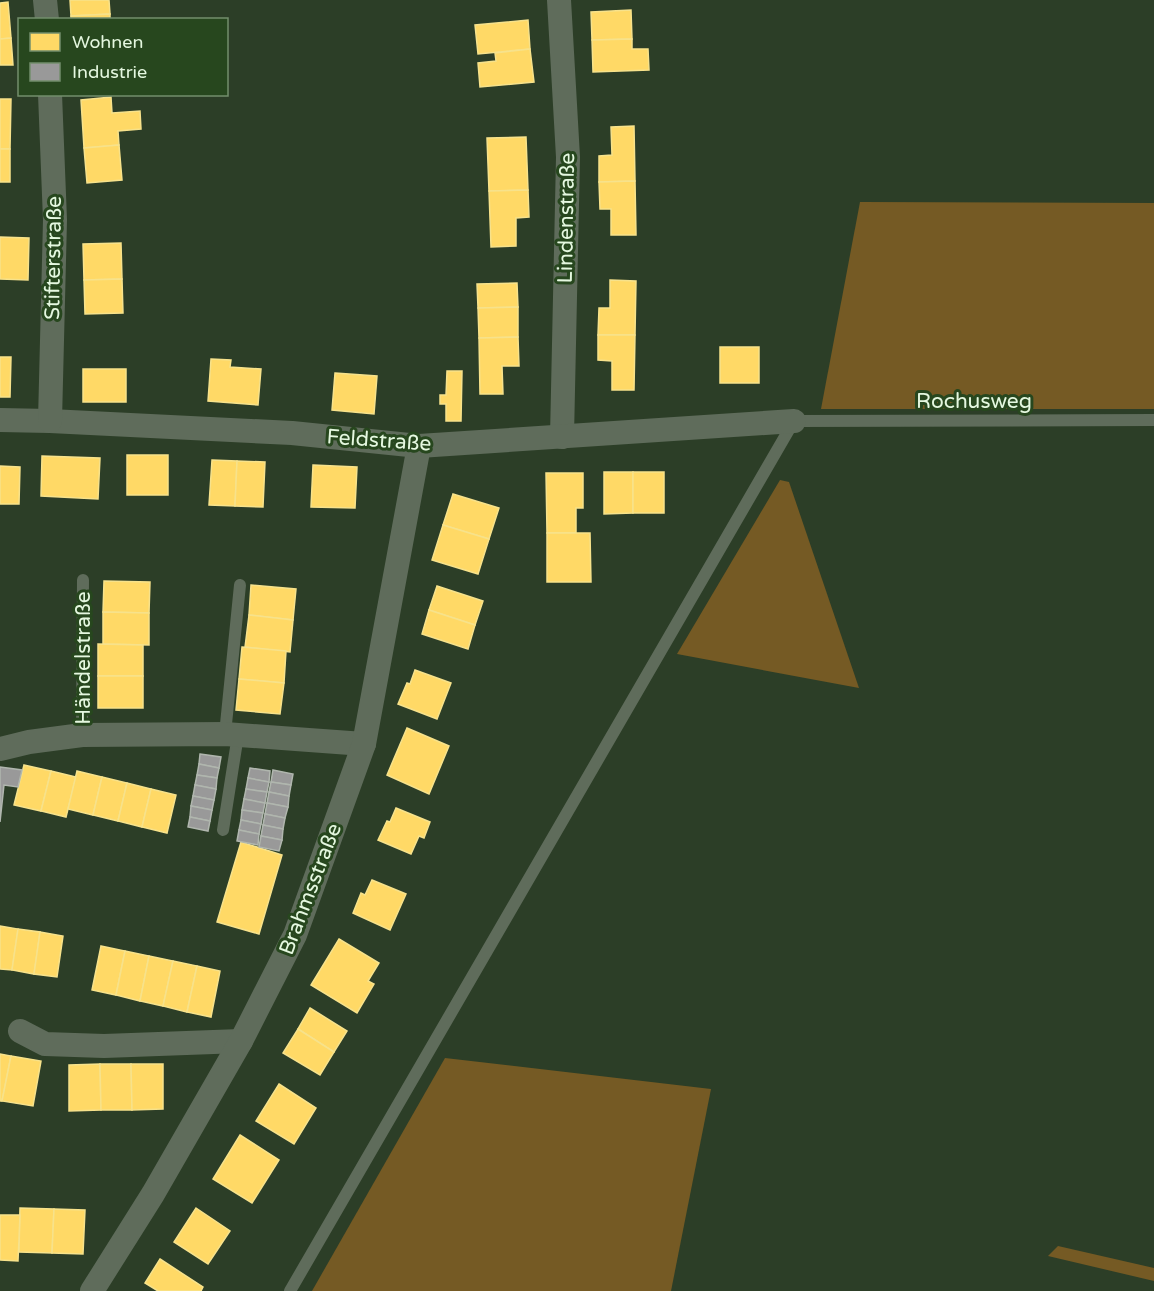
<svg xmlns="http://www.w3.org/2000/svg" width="1154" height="1291" viewBox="0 0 1154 1291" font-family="'Varela Round',sans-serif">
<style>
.green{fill:#755a24}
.homes{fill:#ffd966;stroke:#f7e28b;stroke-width:1.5}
.industry{fill:#999;stroke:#b0b6ae;stroke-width:1.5}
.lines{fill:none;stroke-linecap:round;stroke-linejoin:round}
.lane{stroke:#5f6c5b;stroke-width:12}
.street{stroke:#5f6c5b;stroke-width:24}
.labels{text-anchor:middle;stroke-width:6;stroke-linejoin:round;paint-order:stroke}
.street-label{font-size:21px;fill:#e5f8e0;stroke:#27471e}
</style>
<rect width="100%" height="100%" fill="#2c3e27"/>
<g class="green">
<path d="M860,202L1154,203V409H821Z"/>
<path d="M780,480L789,482L859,688L677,654Z"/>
<path d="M445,1058L711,1089L671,1291H312Z"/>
<path d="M1058,1246L1154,1268V1281L1048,1256Z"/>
</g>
<g class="homes">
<path d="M70,0H109L110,14L71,16Z"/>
<path d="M8,2L11,38L0,39V3Z"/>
<path d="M631,10L632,39L592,40L591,12Z"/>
<path d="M110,14V20H71V16Z"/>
<path d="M528,20L530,49L478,54L475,25Z"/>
<path d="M11,38L13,65H0V39Z"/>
<path d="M632,39V49H648L649,70L593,72L592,40Z"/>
<path d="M530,49L534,82L480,87L478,63L496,61L495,53Z"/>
<path d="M111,97L112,113L140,111L141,129L118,131L119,145L84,148L81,100Z"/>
<path d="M0,99H11L10,149H0Z"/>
<path d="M634,126L635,181L599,182V156L612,155L611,127Z"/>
<path d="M526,137L528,190L489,191L487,138Z"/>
<path d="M119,145L122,180L87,183L84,148Z"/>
<rect x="0" y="149" width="10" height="33"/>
<path d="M635,181L636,235H611V209H600L599,182Z"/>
<path d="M528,190L529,217L516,218V246L491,247L489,191Z"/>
<path d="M0,237L29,238L28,280L0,279Z"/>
<path d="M121,243L122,279L84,280L83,244Z"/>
<path d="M122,279L123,313L85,314L84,280Z"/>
<path d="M610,280L636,281L635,335H598L599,308H610Z"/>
<path d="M517,283L518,307L478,308L477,284Z"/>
<path d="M518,307V337L479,338L478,308Z"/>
<path d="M598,335H635L634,390H612V361L598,360Z"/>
<path d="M518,337L519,366H502L503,394H480L479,338Z"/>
<rect x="720" y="347" width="39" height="36"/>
<path d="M0,357H11L10,397H0Z"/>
<path d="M211,359L231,360L230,367L261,369L258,405L208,401Z"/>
<rect x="83" y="369" width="43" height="33"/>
<path d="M447,371H462L461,421H446V404H440V395H446Z"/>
<path d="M335,373L377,376L374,414L332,410Z"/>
<rect x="127" y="455" width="41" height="40"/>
<path d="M42,456L100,458L98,499L41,496Z"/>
<path d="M212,460L237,461L235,506L209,505Z"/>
<path d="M237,461L265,462L263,507L235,506Z"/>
<path d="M313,465L357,467L355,508L311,507Z"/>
<path d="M0,466L20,467L19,504H0Z"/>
<path d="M604,472H633V513L604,514Z"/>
<rect x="633" y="472" width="31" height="41"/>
<path d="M546,473H583V508H576V533H547Z"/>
<path d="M453,494L499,508L489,539L443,525Z"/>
<path d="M443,525L489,539L478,574L432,560Z"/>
<path d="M547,533H590L591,582H547Z"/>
<path d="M104,581L150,582L149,613L103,612Z"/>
<path d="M251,585L296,589L293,620L249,615Z"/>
<path d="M437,586L483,601L475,625L429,610Z"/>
<path d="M429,610L475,625L468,649L422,634Z"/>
<path d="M103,612L149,613V645L103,644Z"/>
<path d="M249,615L293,620L290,652L245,647Z"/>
<path d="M98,644L143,645V676H98Z"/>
<path d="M242,647L286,651L284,683L239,679Z"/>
<path d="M415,670L451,683L437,719L398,704L407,683L410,684Z"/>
<rect x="98" y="676" width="45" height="32"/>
<path d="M239,679L284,683L280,714L236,710Z"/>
<path d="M407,728L449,746L429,794L387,775Z"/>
<path d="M24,765L51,771L41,811L14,805Z"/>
<path d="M51,771L76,777L66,817L41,811Z"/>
<path d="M77,771L102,777L93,815L68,809Z"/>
<path d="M102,777L127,783L118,821L93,815Z"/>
<path d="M127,783L151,789L142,827L118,821Z"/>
<path d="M151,789L176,795L167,833L142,827Z"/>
<path d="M396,808L430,822L424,838L419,836L411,854L378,840L387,821L390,822Z"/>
<path d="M241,842L282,855L259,934L217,922Z"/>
<path d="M372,880L406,894L390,930L353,913L361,893L365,895Z"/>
<path d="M0,926L18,929L12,970L0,969Z"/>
<path d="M18,929L40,932L34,974L12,970Z"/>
<path d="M40,932L63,936L57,977L34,974Z"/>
<path d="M339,939L379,963L368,981L374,984L357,1013L311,985Z"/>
<path d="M101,946L125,951L116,995L92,990Z"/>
<path d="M125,951L149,956L140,1001L116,995Z"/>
<path d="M149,956L173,961L163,1006L140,1001Z"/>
<path d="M173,961L197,966L187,1012L163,1006Z"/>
<path d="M197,966L220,971L211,1017L187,1012Z"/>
<path d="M310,1008L347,1031L334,1052L298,1029Z"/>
<path d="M298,1029L334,1052L320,1075L283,1053Z"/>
<path d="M0,1054L11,1056L2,1101H0Z"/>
<path d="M11,1056L41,1061L33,1106L2,1101Z"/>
<path d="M100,1064L101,1110L69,1111V1065Z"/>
<path d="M100,1064H131L132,1110H101Z"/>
<path d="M131,1064H163V1109L132,1110Z"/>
<path d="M279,1084L316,1108L294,1144L256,1121Z"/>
<path d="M240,1135L279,1160L252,1203L213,1179Z"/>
<path d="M20,1208L54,1209L52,1253L19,1252Z"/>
<path d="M196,1208L230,1231L208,1264L174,1242Z"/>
<path d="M54,1209L85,1210L83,1254L52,1253Z"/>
<path d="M0,1215H20L18,1261L0,1260Z"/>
<path d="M160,1259L203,1287L201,1291H158L145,1283Z"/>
</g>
<g class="industry">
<path d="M200,754L221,757L219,768L199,764Z"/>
<path d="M199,764L219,768L217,778L197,775Z"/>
<path d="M0,767L22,770L18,787L4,785L0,822Z"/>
<path d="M250,768L270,771L269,782L248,778Z"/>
<path d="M273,770L293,774L291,785L271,782Z"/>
<path d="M197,775L217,778L216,789L195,785Z"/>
<path d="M248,778L269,782L267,792L246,789Z"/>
<path d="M271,782L291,785L289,796L269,792Z"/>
<path d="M195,785L216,789L214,800L193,796Z"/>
<path d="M246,789L267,792L265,803L244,799Z"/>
<path d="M269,792L289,796L288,807L267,803Z"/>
<path d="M193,796L214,800L212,810L191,806Z"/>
<path d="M244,799L265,803L263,813L242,810Z"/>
<path d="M267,803L288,807L285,818L265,814Z"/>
<path d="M191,806L212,810L210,821L190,817Z"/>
<path d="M242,810L263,813L261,824L241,820Z"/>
<path d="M265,814L285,818L283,829L263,825Z"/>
<path d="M190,817L210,821L208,831L188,827Z"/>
<path d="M241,820L261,824L259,834L239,830Z"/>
<path d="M263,825L283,829L282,840L261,836Z"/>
<path d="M239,830L259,834L258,845L237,841Z"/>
<path d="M261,836L282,840L279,851L259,847Z"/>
</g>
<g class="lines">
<g class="lane">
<path d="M225,734L240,585"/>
<path d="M82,735L83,580"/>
<path d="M223,830L238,735"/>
<path d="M290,1291L794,421L1154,420"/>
</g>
<g class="street">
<path d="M45,0L47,20"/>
<path d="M559,0L568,157L562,437"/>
<path d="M0,420L50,421L292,433L419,446L794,421"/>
<path d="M50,421L55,220L50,94"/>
<path d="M0,749L29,742L82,735L225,734L364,744"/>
<path d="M20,1031L45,1044L104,1046L241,1041"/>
<path d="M92,1291L153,1194L241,1041L295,935L364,744L419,446"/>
</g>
</g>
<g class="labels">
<g class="street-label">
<text transform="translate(566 218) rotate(-89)" y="7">Lindenstraße</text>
<text transform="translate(53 258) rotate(-89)" y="7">Stifterstraße</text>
<text x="974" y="408">Rochusweg</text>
<text transform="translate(379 440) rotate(4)" y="7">Feldstraße</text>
<text transform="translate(83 658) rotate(-90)" y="7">Händelstraße</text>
<text transform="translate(310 889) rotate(-69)" y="7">Brahmsstraße</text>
</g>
</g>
<rect x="18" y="18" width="210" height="78" fill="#27471e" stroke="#738e6c" stroke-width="1.5"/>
<rect x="30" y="33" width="30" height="18" fill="#ffd966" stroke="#738e6c" stroke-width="1.5"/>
<text x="72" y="48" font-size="18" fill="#e5f8e0">Wohnen</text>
<rect x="30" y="63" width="30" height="18" fill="#999999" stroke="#738e6c" stroke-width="1.5"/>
<text x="72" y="78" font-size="18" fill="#e5f8e0">Industrie</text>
</svg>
